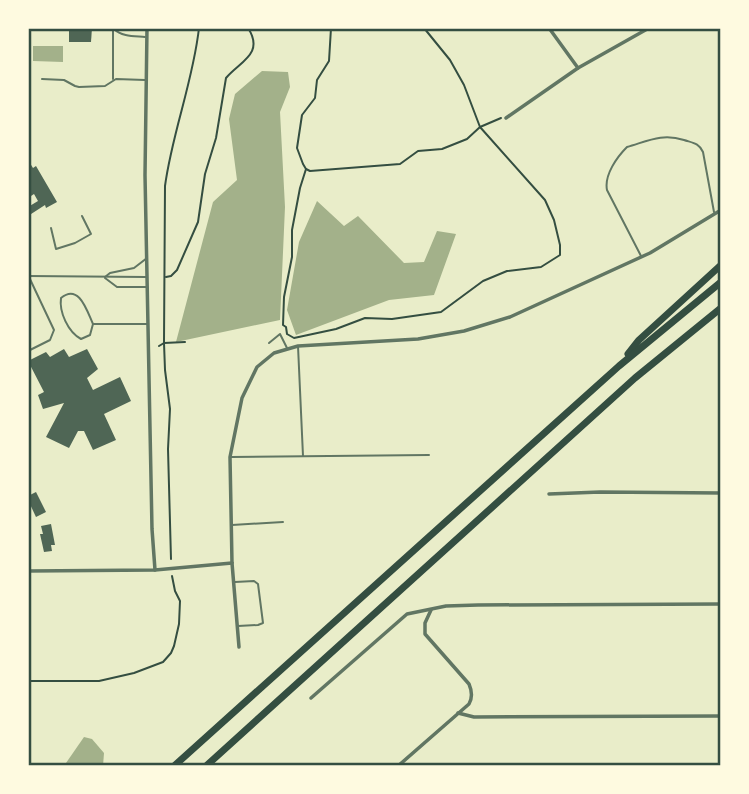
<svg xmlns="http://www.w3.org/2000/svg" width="749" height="794" viewBox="0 0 749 794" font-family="'Roboto Condensed',sans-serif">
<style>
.water{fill:#a3b18a}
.building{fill:#4f6655}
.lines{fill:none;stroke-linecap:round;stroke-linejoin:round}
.path{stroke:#344e41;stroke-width:2}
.service{stroke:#617663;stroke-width:2}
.minor{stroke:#617663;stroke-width:3.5}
.motorway{stroke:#344e41;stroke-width:7}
.neatline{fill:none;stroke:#344e41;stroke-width:2.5}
</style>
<rect width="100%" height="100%" fill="#e9edc9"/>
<g class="water">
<path d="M33,46H63V62L33,61Z"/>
<path d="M262,71L288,72L290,87L280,112L285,207L280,320L176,342L213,202L237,180L229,119L235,94Z"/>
<path d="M317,201L344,226L358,216L404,263L424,262L437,231L456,234L434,295L389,300L296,335L287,310L299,242Z"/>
<path d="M84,737L92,739L104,753L103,766H66V763Z"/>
</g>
<g class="building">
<path d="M69,28H92L91,42H69Z"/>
<path d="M28,160L33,168L36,166L57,202L46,208L45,205L28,216V207L38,201L34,194L28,198Z"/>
<path d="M64,349L69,357L87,349L98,369L87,378L93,390L120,377L131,401L104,414L116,440L93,450L84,431H78L69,448L46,437L64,403L43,409L38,395L44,392L28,361L46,352L50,357Z"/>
<path d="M36,492L46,512L36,517L28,500V496Z"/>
<path d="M51,524L55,545H51L52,551L44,552L40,534H43L41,526Z"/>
</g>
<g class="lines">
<g class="path">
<path d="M331,28L329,61L317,80L315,98L302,115L297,148L303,164L306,169L310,171L400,164L418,151L442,149L467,139L480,127L501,118"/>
<path d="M306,169L300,188L292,230V257L284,297L283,325L286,327L287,334L294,338L336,329L365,318L392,319L441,312L483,281L507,271L541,267L560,255V245L554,220L545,200L480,127L464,85L450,60L424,28"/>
<path d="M166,277L171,276L177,270L198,222L205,174L216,138L226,78C239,62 265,54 248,28"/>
<path d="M159,346L164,343L185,342"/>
<path d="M171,559L168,449L170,409L165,370L164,343L165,186C172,133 193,82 199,28"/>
<path d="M28,681H99L134,673L163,662L171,653L174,646L179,624L180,601L175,591L172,576"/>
</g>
<g class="service">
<path d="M114,29C122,37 135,36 145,37"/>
<path d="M42,79L64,80L75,86L79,87L105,86L116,79L145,80"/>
<path d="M113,79V28"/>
<path d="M51,228L56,249L75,243L91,234L82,216"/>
<path d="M641,256L607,190C604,175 617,157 627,147C648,141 662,133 684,140C693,143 699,143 703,152L714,212"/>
<path d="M28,276L146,277"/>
<path d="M105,277L110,273L134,268L147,258"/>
<path d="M105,278L117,287H146"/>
<path d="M93,324L90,335L81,339C68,332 59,312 61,298C79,283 87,311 93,324H147"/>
<path d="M269,343L280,334L287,348"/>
<path d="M298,346L303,456"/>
<path d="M28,351L50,340L54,330L29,277"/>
<path d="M231,457L429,455"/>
<path d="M232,525L283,522"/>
<path d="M235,582L254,581L258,584L263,623L258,625L238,626"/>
</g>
<g class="minor">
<path d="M147,28L145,175L152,529L155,570"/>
<path d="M549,28L578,68"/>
<path d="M506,118L578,68L649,28"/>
<path d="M549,494L600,492L721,493"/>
<path d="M28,571L155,570L232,563"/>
<path d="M239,647L232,563L230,457L242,398L257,367L274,353L298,346L418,339L464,331L510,317L650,253L721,210"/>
<path d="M311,698L407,614L446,606L478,605L721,604"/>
<path d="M458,713L474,717L721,716"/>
<path d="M398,766L469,704C473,697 472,691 469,684L425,634V623L431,610"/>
</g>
<g class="motorway">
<path d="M628,354L639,340L721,265"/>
<path d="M174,766L619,366L721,282"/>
<path d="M206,766L635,378L721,308"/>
</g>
</g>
<rect width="749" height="794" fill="none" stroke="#fefae0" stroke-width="60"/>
<rect x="30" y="30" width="689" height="734" class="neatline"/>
</svg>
